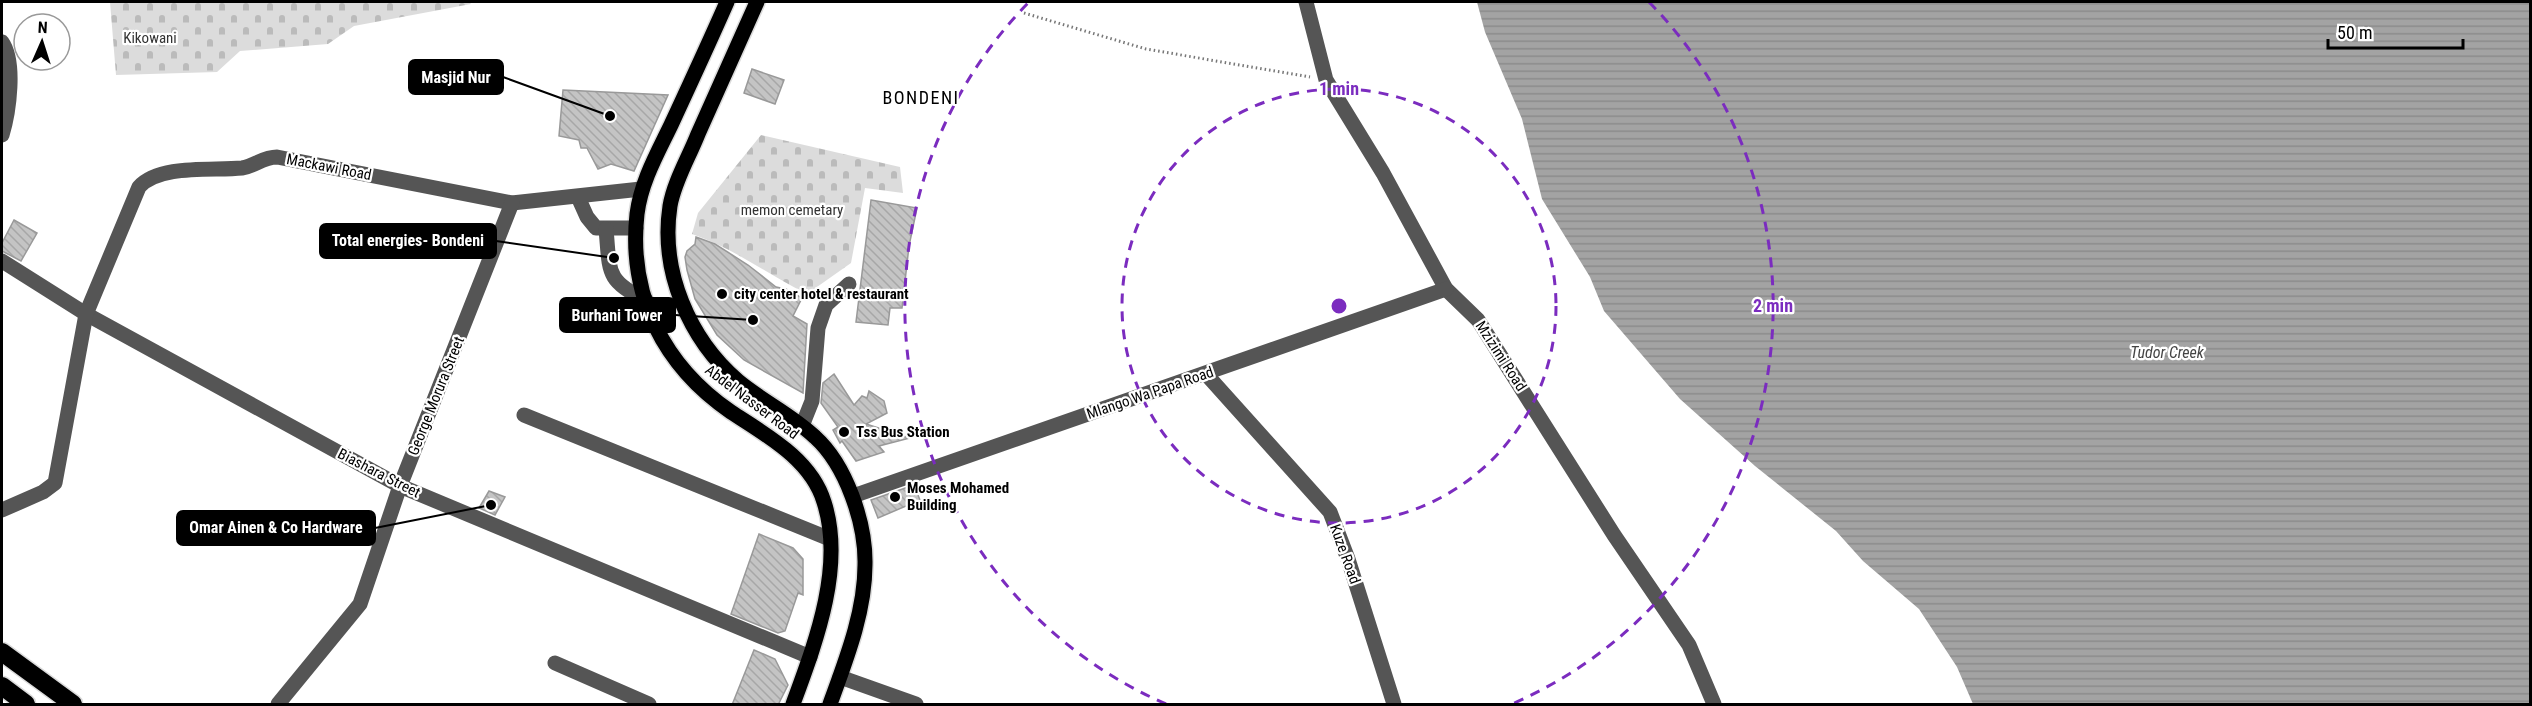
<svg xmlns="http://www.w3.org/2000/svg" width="2532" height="706" viewBox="0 0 2532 706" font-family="'Roboto Condensed',sans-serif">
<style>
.cemetery{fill:url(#cemetery-stones)}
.water{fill:url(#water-rules)}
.building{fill:url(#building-back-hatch);stroke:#999;stroke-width:1.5}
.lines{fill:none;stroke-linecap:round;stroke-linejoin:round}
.major-casing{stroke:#dbdbdb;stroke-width:18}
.highway-casing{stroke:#dbdbdb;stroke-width:21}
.path{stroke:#777;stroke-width:3;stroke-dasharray:1.5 3;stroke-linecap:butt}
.minor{stroke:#555;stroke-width:15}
.major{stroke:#000;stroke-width:15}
.highway{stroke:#000;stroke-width:18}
.ring{fill:none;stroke:#7b2cbf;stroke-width:3;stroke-dasharray:10 8}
.poi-dot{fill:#000;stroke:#fff;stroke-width:2}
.labels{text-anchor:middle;stroke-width:4.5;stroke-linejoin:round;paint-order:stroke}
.park-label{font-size:15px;fill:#333;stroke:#fff}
.street-label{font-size:15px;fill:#000;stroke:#fff}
.poi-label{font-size:15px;font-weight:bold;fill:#000;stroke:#fff;text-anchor:start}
.water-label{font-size:16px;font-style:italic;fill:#444;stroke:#fff}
.quarter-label{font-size:18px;letter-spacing:1.5px;fill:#000;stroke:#fff}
.centre{fill:#7b2cbf;stroke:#fff;stroke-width:3}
.ring-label{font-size:18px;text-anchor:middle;font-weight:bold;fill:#7b2cbf;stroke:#fff;stroke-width:4.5;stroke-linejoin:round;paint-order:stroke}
.leader{fill:none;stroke:#000;stroke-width:2}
.callout-dot{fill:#000;stroke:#fff;stroke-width:2}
.callout{fill:#000;stroke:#000;stroke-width:2}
.callout-label{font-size:16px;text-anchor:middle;font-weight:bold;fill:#fff}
</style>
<defs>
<pattern id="cemetery-stones" width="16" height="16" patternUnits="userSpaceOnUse" patternTransform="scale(1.5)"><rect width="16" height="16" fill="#dcdcdc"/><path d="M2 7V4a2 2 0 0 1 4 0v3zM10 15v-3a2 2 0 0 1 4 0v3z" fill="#bbb"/></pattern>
<pattern id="water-rules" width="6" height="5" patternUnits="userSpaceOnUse" patternTransform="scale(1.5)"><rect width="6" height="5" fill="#a3a3a3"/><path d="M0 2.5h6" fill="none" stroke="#8b8b8b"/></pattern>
<pattern id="building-back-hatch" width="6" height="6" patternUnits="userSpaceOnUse" patternTransform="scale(1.5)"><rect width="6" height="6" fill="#c4c4c4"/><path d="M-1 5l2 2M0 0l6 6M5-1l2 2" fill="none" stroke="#a7a7a7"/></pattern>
</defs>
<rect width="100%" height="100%" fill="#fff"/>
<g class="cemetery">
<path d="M110,2H469L471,4L354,26L328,44L240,51L217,72L116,75Z"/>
<path d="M761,135L900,167L903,193L865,188L851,263L807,294C768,275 734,248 692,234L698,213Z"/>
</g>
<path class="water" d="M1477,2H2530V704H1973L1957,667L1919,609L1863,561L1836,531L1755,466L1680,399L1604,311L1590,277L1542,199L1522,119L1485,32Z"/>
<g class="building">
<path d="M752,69L784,80L775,104L744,93Z"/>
<path d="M563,90L668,95L634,171L611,164L598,169L587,148H581L579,140L559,136Z"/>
<path d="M871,200L917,208L909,246L902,308H890L888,325L856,322Z"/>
<path d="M14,220L37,233L21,261L2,251V243Z"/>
<path d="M696,237L715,244L748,265L776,287L786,289L802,298L793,316L807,324L803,393L744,360L717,335L695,299L687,270L685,257L687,251L695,244Z"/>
<path d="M834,374L854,405L862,396L867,398L869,391L884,401L887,413L866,424L910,438L879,446L884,452L856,461L842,441L840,443L833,430L838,427L821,403L823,383Z"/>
<path d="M914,485L920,500L878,518L871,500Z"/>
<path d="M489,491L505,497L495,515L479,508Z"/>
<path d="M759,534L793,548L803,559V595L798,593L785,631L778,633L731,614Z"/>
<path d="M754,650L775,659L788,685L778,705H732Z"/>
</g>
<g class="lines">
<g class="major-casing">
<g id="major">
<path d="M727,2C709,43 690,84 671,125C657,154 641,182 637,214C628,296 664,366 731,412C766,435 811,459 824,502C845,567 815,644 793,704"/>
<path d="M757,2C737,46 718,90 698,134C689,157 674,182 670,206C660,271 689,339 738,381C762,401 792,415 815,437C846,465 866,523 865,565C865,612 846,660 830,704"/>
</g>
</g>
<g class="highway-casing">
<g id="highway">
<path d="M2,652L73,704"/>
<path d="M2,686L26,704"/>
</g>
</g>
<path class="path" d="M1024,13L1146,49L1310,77"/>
<g class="minor">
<path d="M1306,2L1326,80L1383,173L1446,289L1478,320L1614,535L1689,645L1714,704"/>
<path d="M2,42C16,62 9,112 2,135"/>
<path d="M578,197L587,217L596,228H636"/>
<path d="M606,229C610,271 605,281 646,300"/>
<path d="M2,261L86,314L400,486L810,657"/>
<path d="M1206,374L1330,512L1348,559L1394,704"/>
<path d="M524,415L830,539"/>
<path d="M802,426L812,401L818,328L826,305L849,284"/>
<path d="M853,496L1446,289"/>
<path d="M2,510L43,492L55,483L86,314L139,187C160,164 213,171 242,168C255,166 263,157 277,157L512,203L641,189"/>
<path d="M555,663L649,704"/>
<path d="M840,677L916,704"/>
<path d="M278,704L360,604L400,486L512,203"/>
</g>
<use href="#major" class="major"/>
<use href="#highway" class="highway"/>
</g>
<g class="ring">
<circle cx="1339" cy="306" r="217"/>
<path d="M1166 704A434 434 0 0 1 1029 2M1649 2A434 434 0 0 1 1512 704"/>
</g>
<g class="poi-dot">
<circle cx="722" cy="294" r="6"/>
<circle cx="844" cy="432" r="6"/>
<circle cx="895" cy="497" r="6"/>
</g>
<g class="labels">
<g class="park-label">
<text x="150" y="43">Kikowani</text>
<text x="792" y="215">memon cemetary</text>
</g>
<g class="street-label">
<text transform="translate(329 167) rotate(11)" y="5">Mackawi Road</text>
<text transform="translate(1501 356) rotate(57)" y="5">Mzizimi Road</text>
<text transform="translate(1150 393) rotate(-19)" y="5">Mlango Wa Papa Road</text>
<text transform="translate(436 396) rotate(-68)" y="5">George Morura Street</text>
<text transform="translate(752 402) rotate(37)" y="5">Abdel Nasser Road</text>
<text transform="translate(379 473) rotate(27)" y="5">Biashara Street</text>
<text transform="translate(1345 554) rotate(70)" y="5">Kuze Road</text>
</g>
<g class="poi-label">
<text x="734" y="299">city center hotel &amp; restaurant</text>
<text x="856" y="437">Tss Bus Station</text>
<text x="907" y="493">Moses Mohamed<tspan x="907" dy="17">Building</tspan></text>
</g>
<g class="water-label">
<text x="2167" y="358">Tudor Creek</text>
</g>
<g class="quarter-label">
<text x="921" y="104">BONDENI</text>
</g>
</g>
<circle cx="1339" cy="306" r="9" class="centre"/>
<g class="ring-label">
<text x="1339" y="95">1 min</text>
<text x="1773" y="312">2 min</text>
</g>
<path class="leader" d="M610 116L503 77M614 258L496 241M753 320L675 315M491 505L375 528"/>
<g class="callout-dot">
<circle cx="610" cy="116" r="6"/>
<circle cx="614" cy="258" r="6"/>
<circle cx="753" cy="320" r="6"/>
<circle cx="491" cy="505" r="6"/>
</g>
<g class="callout">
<rect x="409" y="60" width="94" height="34" rx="6"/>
<rect x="320" y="224" width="176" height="34" rx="6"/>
<rect x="560" y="298" width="115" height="34" rx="6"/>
<rect x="177" y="511" width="198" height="34" rx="6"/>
</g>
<g class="callout-label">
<text x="456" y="83">Masjid Nur</text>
<text x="408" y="246">Total energies- Bondeni</text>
<text x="617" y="321">Burhani Tower</text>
<text x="276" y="533">Omar Ainen &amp; Co Hardware</text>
</g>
<rect width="2532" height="706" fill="none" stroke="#000000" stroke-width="6"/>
<g transform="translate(42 42) rotate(3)"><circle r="28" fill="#ffffff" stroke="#999999" stroke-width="1.5"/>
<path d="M0-4.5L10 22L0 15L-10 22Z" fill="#000000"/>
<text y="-9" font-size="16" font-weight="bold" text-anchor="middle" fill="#000000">N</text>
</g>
<path d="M2328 39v9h135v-9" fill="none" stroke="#000000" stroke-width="3"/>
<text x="2337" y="39" font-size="18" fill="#000000" stroke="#ffffff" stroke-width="4.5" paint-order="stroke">50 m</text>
</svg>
